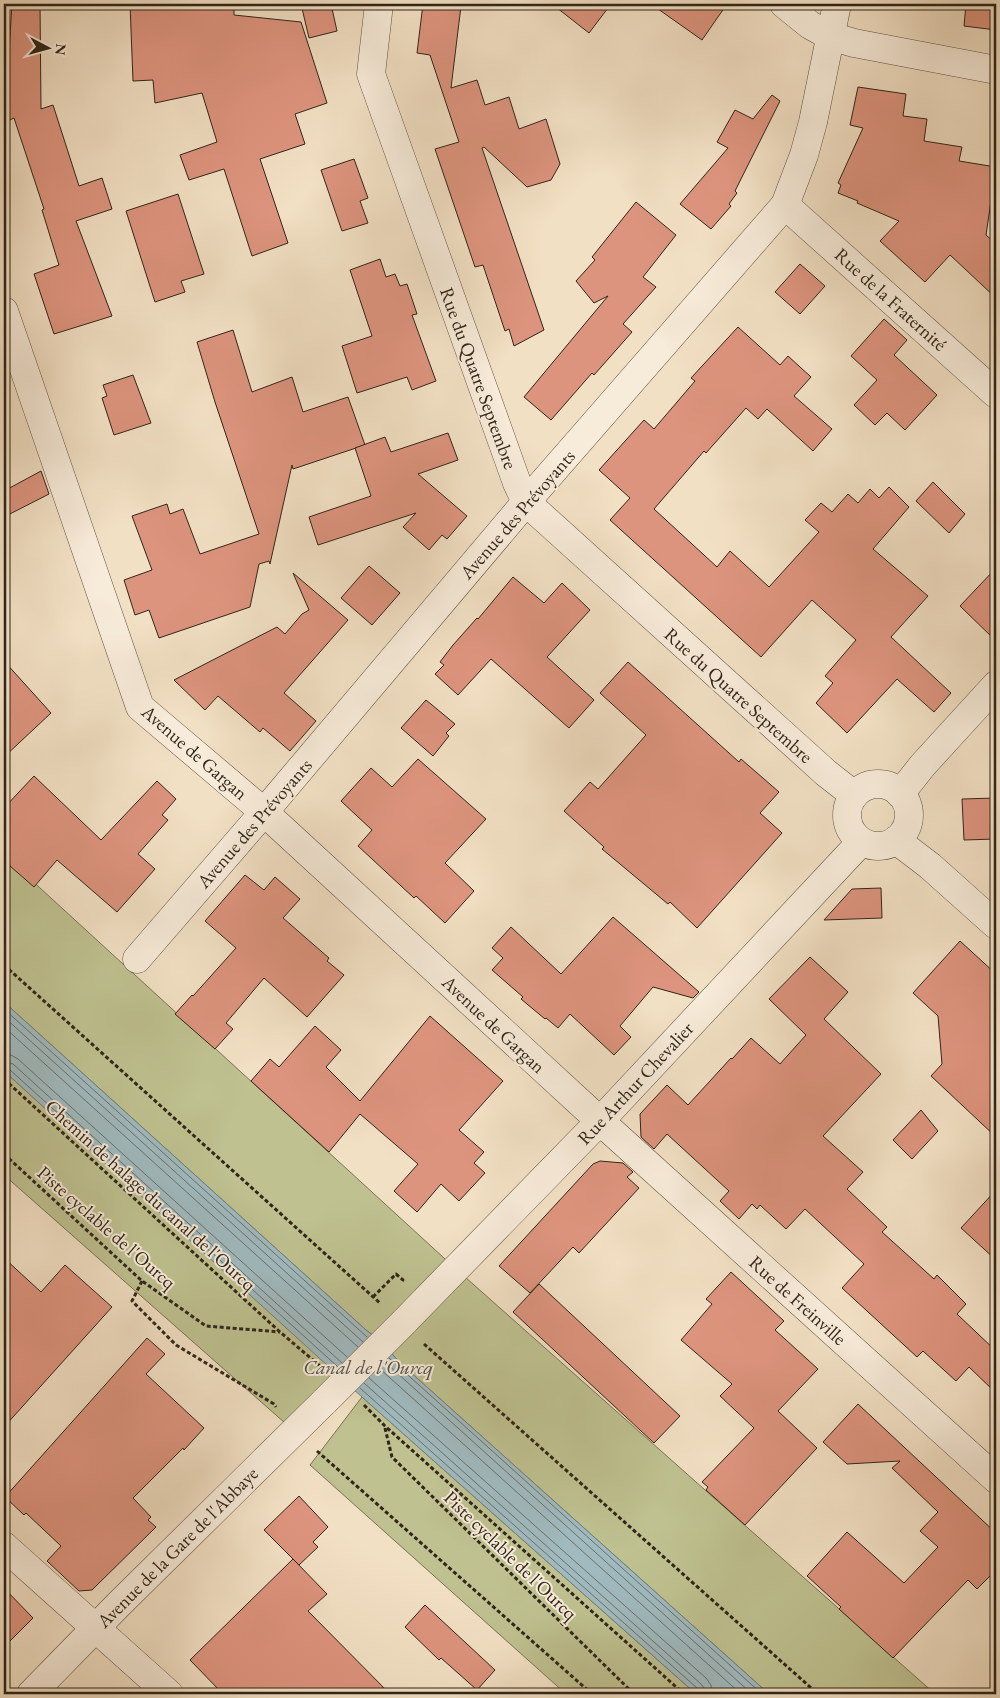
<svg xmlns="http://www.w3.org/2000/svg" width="1000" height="1698" viewBox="0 0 1000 1698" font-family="'EB Garamond',serif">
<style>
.green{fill:#bfc190;stroke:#777354}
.water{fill:#a0babf;stroke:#737e7d}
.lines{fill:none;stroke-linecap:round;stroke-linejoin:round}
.shore{stroke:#68706c;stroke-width:1}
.building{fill:#dd947e;stroke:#2f2519}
.minor-casing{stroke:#605444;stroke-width:29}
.path{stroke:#2f2519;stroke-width:3;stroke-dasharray:4 2.5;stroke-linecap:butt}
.minor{stroke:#f7ebd9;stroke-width:28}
.minor-bridge-casing{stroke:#605444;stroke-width:29;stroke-linecap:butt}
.minor-bridge{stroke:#f7ebd9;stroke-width:28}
.labels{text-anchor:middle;stroke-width:4;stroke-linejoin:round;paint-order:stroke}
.street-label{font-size:19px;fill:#2f2519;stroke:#f7ebd9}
.water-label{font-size:20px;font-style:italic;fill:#51524b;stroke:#f7ebd9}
</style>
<rect width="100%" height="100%" fill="#f2e0c4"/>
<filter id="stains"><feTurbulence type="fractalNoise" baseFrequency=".004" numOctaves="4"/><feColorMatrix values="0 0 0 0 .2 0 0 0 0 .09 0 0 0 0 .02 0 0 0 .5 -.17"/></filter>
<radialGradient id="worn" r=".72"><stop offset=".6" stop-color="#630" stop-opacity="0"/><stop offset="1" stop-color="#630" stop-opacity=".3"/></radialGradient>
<g class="green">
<path d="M4,855L456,1269L935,1694H769L399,1362L382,1342L366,1330L4,1002Z"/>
<path d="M4,1071L344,1379L294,1431L4,1175Z"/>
<path d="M362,1397L696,1694H566L310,1465Z"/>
</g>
<path class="water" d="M4,1002L366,1330L382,1342L399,1362L769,1694H696L362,1397L4,1071Z"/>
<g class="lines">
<g class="shore">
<path d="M4,1009L367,1337"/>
<path d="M4,1017L363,1342"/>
<path d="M4,1027L358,1347"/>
<path d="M4,1054L11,1055L18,1059L347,1357"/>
<path d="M4,1061L13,1064L342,1363"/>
<path d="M4,1068L9,1069L338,1367"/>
<path d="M389,1358L762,1694"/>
<path d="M385,1362L752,1694"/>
<path d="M379,1368L741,1694"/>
<path d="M369,1378L706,1678L711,1685L712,1694"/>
<path d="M364,1383L701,1684L704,1688L705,1694"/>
<path d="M360,1388L697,1688L699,1694"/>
</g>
</g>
<g class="building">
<path d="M12,4H40L41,109L53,105L79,186L102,178L112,209L76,221L112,316L54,334L34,274L59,265L42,210L44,209L14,118L8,121L6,67H8Z"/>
<path d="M130,4H230V5H234V15L301,22L327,103L295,114L305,144L260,159L288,243L252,256L224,169L189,180L180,155L217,142L202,93L155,103L153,80L133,81Z"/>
<path d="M301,4H331L337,31L309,38Z"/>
<path d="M423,4H441L461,6L451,88L477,80L485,105L509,97L519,129L546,119L560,164L551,180L527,187L484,147L482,148L544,330L514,346L509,329L505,331L483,265L475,267L435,149L459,142L430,55L417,53Z"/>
<path d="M552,4H611L589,33Z"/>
<path d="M651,4H727L702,40Z"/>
<path d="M966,4H996V30L964,26Z"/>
<path d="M858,87L906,94L903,116L927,119L924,141L962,147L959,161L996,167L986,235L996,244V298L950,255L925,282L880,241L899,221L857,203L858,201L838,193L841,185L838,183L863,128L850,125Z"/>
<path d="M772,95L780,101L735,191L737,193L729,204L731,206L711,229L680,204L728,148L717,142L735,110L753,119Z"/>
<path d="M354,159L368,198L360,201L368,223L342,231L321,170Z"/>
<path d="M178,194L204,274L181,281L185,292L155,302L126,211Z"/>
<path d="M636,202L676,235L643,277L656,287L623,324L632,332L594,375L592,373L551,420L524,397L608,296L594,303L576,281L595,260L592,257Z"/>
<path d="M380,259L386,277L395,274L400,286L407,284L417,314L412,315L436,381L412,390L407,377L357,393L342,346L372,336L350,270Z"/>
<path d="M800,264L825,286L800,314L775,292Z"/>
<path d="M884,319L907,340L894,355L937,395L905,430L887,413L875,425L854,405L877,380L851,356Z"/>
<path d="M738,327L780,365L788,356L811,377L794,396L832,429L813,451L767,409L758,419L746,408L706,453L704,451L654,509L717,567L730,551L769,587L819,532L805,520L821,503L832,512L848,494L858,503L870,489L879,498L889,487L909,507L873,549L928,596L891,637L951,693L934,712L897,679L847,733L816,703L833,683L825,676L856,640L812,600L761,657L610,520L630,498L599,470L644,420L654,429L695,381L691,378Z"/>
<path d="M233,330L252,392L292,377L303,412L348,397L365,445L293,469L292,465L270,564L269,561L259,564L250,607L159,638L149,610L135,615L124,580L152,570L132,516L167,504L170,514L183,509L200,554L259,534L215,402L197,342Z"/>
<path d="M133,375L151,423L114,435L102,398L107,396L103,385Z"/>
<path d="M448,433L458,460L418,474L467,516L447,539L442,535L429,550L403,527L416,513L318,545L309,517L371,496L355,448L385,437L391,452Z"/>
<path d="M41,471L49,494L4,517V491Z"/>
<path d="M933,482L965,514L949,533L916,501Z"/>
<path d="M369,566L400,593L372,625L341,598Z"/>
<path d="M996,568V641L960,606Z"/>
<path d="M293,573L348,620L284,693L316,721L290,751L263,728L260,732L218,696L205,710L174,680L277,627L285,634L302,614L309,610Z"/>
<path d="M513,577L544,603L562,583L590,610L547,657L594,700L569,728L491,659L458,695L435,674L444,665L440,662L453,645L477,618L478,619Z"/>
<path d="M4,661L51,713L4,757Z"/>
<path d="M628,662L739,762L741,759L779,792L760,813L782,833L697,928L670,902L668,904L602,849L604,847L564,811L590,782L598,789L646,735L600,693Z"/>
<path d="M426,700L455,724L446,733L449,736L433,756L401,728Z"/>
<path d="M418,759L486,819L445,863L474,891L445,923L416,896L414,898L358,846L372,830L341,801L371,768L392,787Z"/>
<path d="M34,776L101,840L157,781L176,799L162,815L168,820L138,854L155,869L117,912L57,860L34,887L10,866L4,853V808Z"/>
<path d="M996,798V839L964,840L962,799Z"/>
<path d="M245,875L264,890L275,877L300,899L283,918L329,958L327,961L344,975L307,1017L264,978L226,1023L233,1029L215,1049L175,1014L192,995L193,996L236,948L205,921Z"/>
<path d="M881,888L882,918L824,920L852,889Z"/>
<path d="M613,917L699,992L693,998L653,987L620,1026L631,1037L614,1055L570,1014L558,1028L546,1018L545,1019L521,999L523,997L492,970L503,958L492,948L511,927L561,974Z"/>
<path d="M960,941L996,974V1137L931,1076L942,1064L938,1016L913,993Z"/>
<path d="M810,957L848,992L824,1019L881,1074L823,1136L863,1172L847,1189L887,1227L882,1232L934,1279L937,1275L966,1304L957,1314L996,1351V1393L969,1367L956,1381L923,1351L917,1357L842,1288L864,1264L805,1209L786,1229L760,1205L757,1209L752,1204L739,1219L720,1201L729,1191L667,1134L654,1149L641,1137L640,1114L667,1085L688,1105L731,1058L732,1059L751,1038L780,1064L806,1035L769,999Z"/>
<path d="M430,1016L503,1081L459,1130L484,1152L474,1163L485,1173L459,1201L441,1184L417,1212L394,1191L418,1164L360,1114L329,1152L251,1081L270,1059L279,1067L315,1026L341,1050L326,1067L360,1101Z"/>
<path d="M921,1110L938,1131L912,1159L893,1140Z"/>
<path d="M600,1161L623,1163L633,1172L627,1177L639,1188L579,1253L573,1247L530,1293L499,1266L593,1164Z"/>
<path d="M996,1190V1260L961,1228Z"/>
<path d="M4,1258L41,1292L65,1265L112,1307L4,1427Z"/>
<path d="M731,1272L784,1321L775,1330L818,1369L778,1411L817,1448L745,1525L706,1490L708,1487L702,1482L754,1428L720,1396L732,1384L681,1340L712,1304L706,1299Z"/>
<path d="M539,1284L680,1416L654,1443L513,1312Z"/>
<path d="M147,1338L165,1354L146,1374L204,1428L184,1450L183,1448L133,1498L151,1517L148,1520L156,1527L92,1590L79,1591L47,1561L61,1546L26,1513L24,1515L5,1497Z"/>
<path d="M858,1404L996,1533V1570L977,1589L968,1580L893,1658L839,1609L841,1607L807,1576L847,1532L904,1583L938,1547L920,1531L938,1512L892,1468L900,1461L847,1464L823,1442Z"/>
<path d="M299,1496L328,1527L313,1542L318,1547L299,1565L264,1530Z"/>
<path d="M293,1559L327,1594L308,1611L390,1694H223L190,1660Z"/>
<path d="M4,1588L33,1618L4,1647Z"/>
<path d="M425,1605L495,1670L477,1690L441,1658L439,1660L405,1627Z"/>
</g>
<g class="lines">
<g class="minor-casing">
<g id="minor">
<path d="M379,4L371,74L517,483L526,502L826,773L854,795"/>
<path d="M784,4L810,25L830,36L854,43L996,70"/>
<path d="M785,205L996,394"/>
<path d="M4,311L140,707L264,812L600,1121L996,1479"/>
<circle cx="878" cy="815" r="31"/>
<path d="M900,794L922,766L996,685"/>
<path d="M896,840L930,866L996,925"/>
<path d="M137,959L264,812L526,502L785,205L804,155L813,122L837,4"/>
<path d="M404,1322L600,1121L861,842"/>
<path d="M4,1546L169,1694"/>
<path d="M31,1694L120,1603L325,1401"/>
</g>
</g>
<g class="path">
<path d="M4,965L381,1304"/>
<path d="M4,1079L280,1332L320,1366"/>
<path d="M4,1154L142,1281L206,1326L280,1332"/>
<path d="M142,1281L132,1301L176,1345L274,1404L276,1407"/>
<path d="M373,1297L396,1274L403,1280L402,1281"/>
<path d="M424,1344L818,1694"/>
<path d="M364,1405L385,1426L684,1694"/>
<path d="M385,1428L392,1457L634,1694"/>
<path d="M317,1451L592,1694"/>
</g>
<use href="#minor" class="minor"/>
<g class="minor-bridge-casing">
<path id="minor-bridge" d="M325,1401L404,1322"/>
</g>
<use href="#minor-bridge" class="minor-bridge"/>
</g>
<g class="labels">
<g class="street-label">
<text transform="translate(891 299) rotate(42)" y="7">Rue de la Fraternité</text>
<text transform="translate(479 378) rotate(70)" y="7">Rue du Quatre Septembre</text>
<text transform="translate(517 514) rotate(-49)" y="7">Avenue des Prévoyants</text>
<text transform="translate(739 695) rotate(42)" y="7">Rue du Quatre Septembre</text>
<text transform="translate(195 752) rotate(41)" y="7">Avenue de Gargan</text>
<text transform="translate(254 823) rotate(-49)" y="7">Avenue des Prévoyants</text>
<text transform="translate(494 1024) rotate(43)" y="7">Avenue de Gargan</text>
<text transform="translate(635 1083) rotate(-47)" y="7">Rue Arthur Chevalier</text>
<text transform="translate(151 1195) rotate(42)" y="7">Chemin de halage du canal de l'Ourcq</text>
<text transform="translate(107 1227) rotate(41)" y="7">Piste cyclable de l'Ourcq</text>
<text transform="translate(798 1300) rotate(42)" y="7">Rue de Freinville</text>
<text transform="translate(177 1547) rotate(-45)" y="7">Avenue de la Gare de l'Abbaye</text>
<text transform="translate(511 1555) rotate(44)" y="7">Piste cyclable de l'Ourcq</text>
</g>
<g class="water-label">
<text x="368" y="1374">Canal de l'Ourcq</text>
</g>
</g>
<rect width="1000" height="1698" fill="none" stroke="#f2e0c4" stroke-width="20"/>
<rect x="5" y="5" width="990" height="1688" fill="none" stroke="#2f2519" stroke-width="2.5"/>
<rect x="10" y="10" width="980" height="1678" fill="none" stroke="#2f2519"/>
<g transform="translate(48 48) rotate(96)" stroke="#f7ebd9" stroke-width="4" paint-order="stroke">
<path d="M0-4L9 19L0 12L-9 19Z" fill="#2f2519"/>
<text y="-8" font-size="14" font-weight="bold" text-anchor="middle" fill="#2f2519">N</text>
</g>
<rect width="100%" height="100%" filter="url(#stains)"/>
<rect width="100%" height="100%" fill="url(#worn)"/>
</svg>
